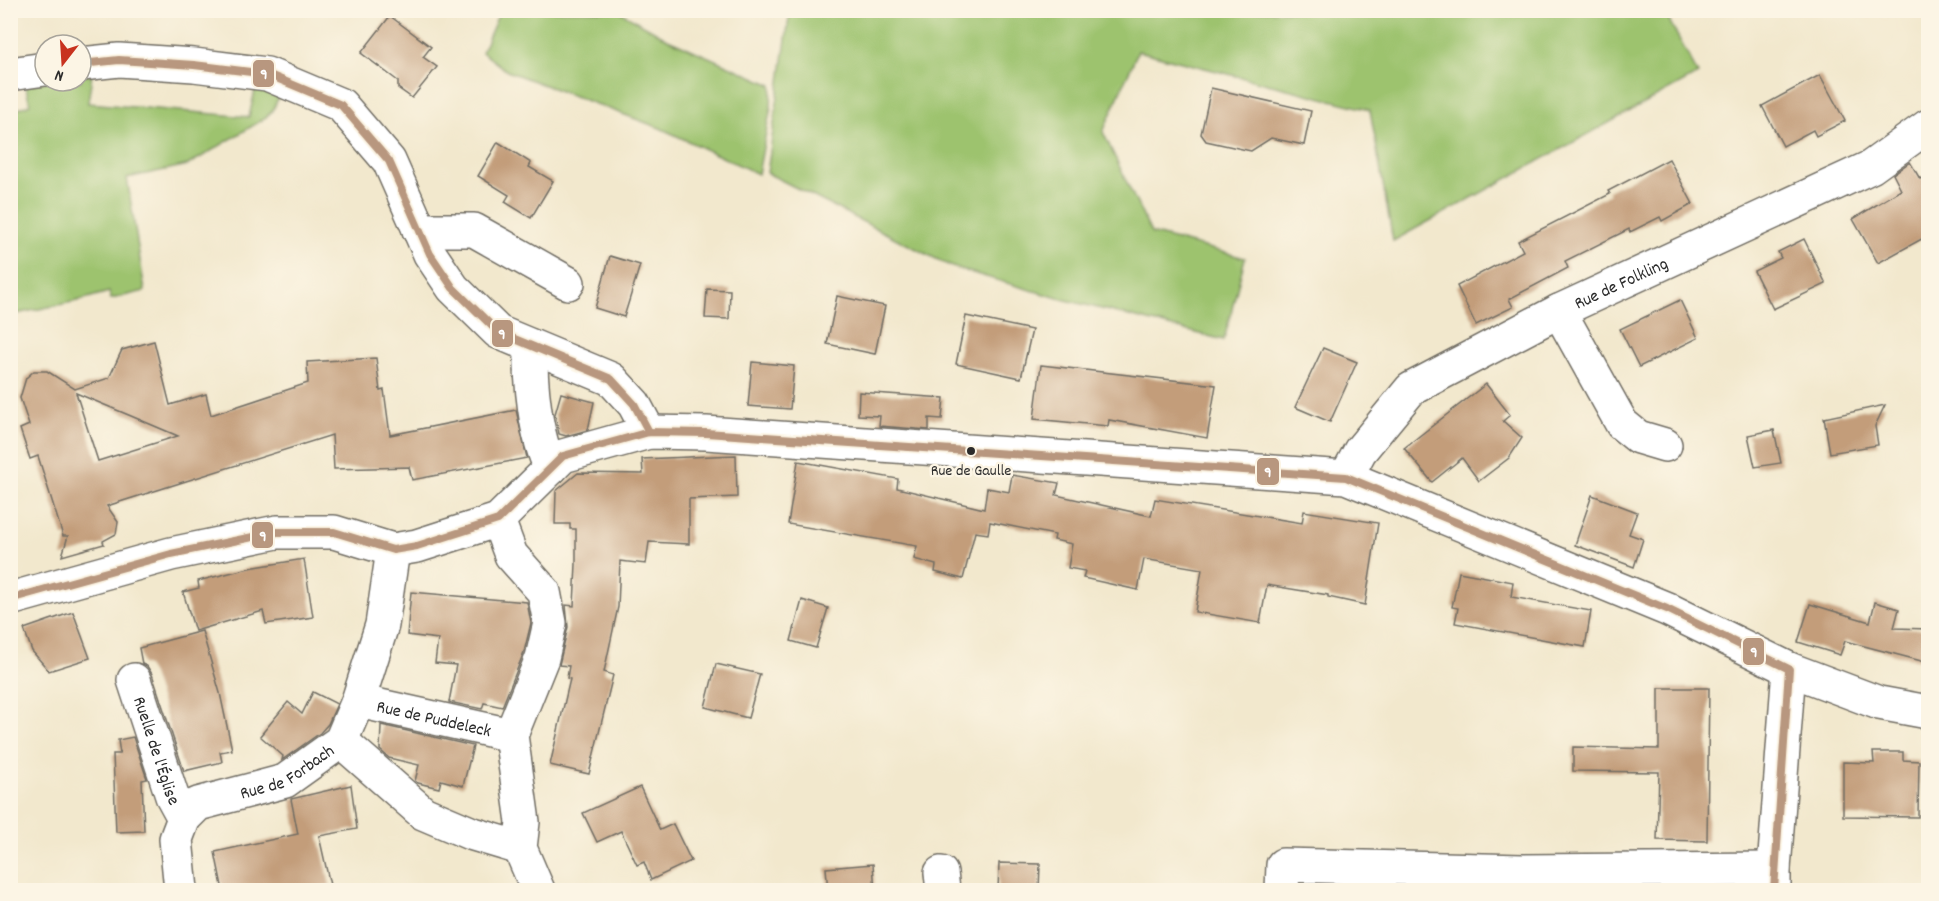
<svg xmlns="http://www.w3.org/2000/svg" width="1939" height="901" viewBox="0 0 1939 901" font-family="Dekko,sans-serif">
<style>
.green{fill:#9dc36e;stroke:#64774c;stroke-width:1.5}
.building{fill:#c39d7a;fill-rule:evenodd}
.lines{fill:none;stroke-linecap:round;stroke-linejoin:round}
.minor-casing{stroke:#716d64;stroke-width:36}
.minor{stroke:#fff;stroke-width:33}
.bus-1-casing{stroke:#fcf5e5;stroke-width:12}
.bus-1{stroke:#b8977f;stroke-width:8}
.bus-dot{fill:#2b2b2b;stroke:#fcf5e5;stroke-width:2}
.labels{text-anchor:middle;stroke-width:5;stroke-linejoin:round;paint-order:stroke}
.bus-label{font-size:16px;fill:#2b2b2b;stroke:#fcf5e5}
.street-label{font-size:18px;fill:#2b2b2b;stroke:#fcf5e5}
.line-badge{stroke:#fcf5e5;stroke-width:2}
.badge-label{font-size:16px;text-anchor:middle;font-weight:bold;fill:#fff}
</style>
<rect width="100%" height="100%" fill="#fcf5e5"/>
<filter id="ink" filterUnits="userSpaceOnUse"><feTurbulence type="fractalNoise" baseFrequency=".0167" numOctaves="2"/><feDisplacementMap in="SourceGraphic" scale="12" xChannelSelector="R" yChannelSelector="G"/><feConvolveMatrix kernelMatrix="1 2 1 2 8 2 1 2 1" color-interpolation-filters="sRGB"/></filter>
<filter id="wash" filterUnits="userSpaceOnUse"><feTurbulence type="fractalNoise" baseFrequency=".008" numOctaves="4" result="noise"/><feDisplacementMap in="SourceGraphic" scale="24" xChannelSelector="R" yChannelSelector="G"/><feGaussianBlur stdDeviation="1.35" result="paint"/><feColorMatrix in="noise" values="0 0 0 0 0 0 0 0 0 0 0 0 0 0 0 0 0 1.4 0 .05"/><feComposite in="paint" operator="in"/></filter>
<g filter="url(#wash)">
<rect width="100%" height="100%" fill="#f2e8cd"/>
<g class="green">
<path d="M500,11H619L668,39L772,85L771,107L758,174L660,128L507,71L482,52Z"/>
<path d="M790,11H1664L1698,74L1393,241L1370,110L1138,51L1103,132L1151,233L1245,258L1224,340L1058,298L952,267L767,173Z"/>
<path d="M259,73L285,81L273,110L264,119L188,165L127,178L145,291L111,299L109,292L77,301L11,315V112L30,104L25,84L48,81H81V76L92,75L88,103L249,117Z"/>
</g>
<g id="blocks">
<g class="building">
<path d="M390,16L431,47L423,57L437,67L412,98L398,88V81L361,53Z"/>
<path d="M1820,75L1845,121L1816,136L1813,130L1783,146L1762,106Z"/>
<path d="M1211,88L1311,111L1304,145L1271,138L1251,151L1206,141L1201,134Z"/>
<path d="M498,142L531,163L529,167L553,181L531,218L505,202L509,195L478,176Z"/>
<path d="M1669,159L1693,204L1662,221L1660,217L1630,232L1629,229L1565,261L1568,268L1509,299L1513,307L1476,325L1457,286L1523,251L1518,241L1610,194L1608,191Z"/>
<path d="M1910,162L1920,179L1929,174V235L1878,263L1853,219L1901,190L1893,174Z"/>
<path d="M1804,239L1826,284L1773,309L1754,271L1781,258L1778,252Z"/>
<path d="M610,256L640,265L624,317L595,308Z"/>
<path d="M707,289L730,290L729,319L705,318Z"/>
<path d="M837,296L885,306L875,354L827,344Z"/>
<path d="M1680,300L1698,338L1639,367L1620,329Z"/>
<path d="M966,316L1032,330L1021,378L956,364Z"/>
<path d="M154,341L170,405L206,394L211,415L308,383L307,362L376,358L380,391L384,390L390,435L516,410L527,458L412,480L409,467L334,469L332,435L107,506L118,522L116,534L103,541L104,544L62,556L68,536H63L38,456L30,459L20,429L29,425L20,398L26,378L34,371H47L75,389L109,378L122,350ZM76,393L131,416L178,436L98,461Z"/>
<path d="M1323,348L1357,362L1330,422L1295,407Z"/>
<path d="M752,362L794,366L790,409L748,406Z"/>
<path d="M1041,365L1216,385L1207,438L1109,420L1108,426L1034,419Z"/>
<path d="M1486,384L1510,415L1503,421L1522,438L1509,458L1479,481L1462,458L1432,482L1404,448Z"/>
<path d="M859,392L944,398L942,419L929,418V430L879,426L880,416L858,415Z"/>
<path d="M561,393L594,402L588,430L566,436L559,434L555,414Z"/>
<path d="M1885,405L1875,426L1878,445L1830,453L1824,418Z"/>
<path d="M1774,430L1781,463L1755,467L1748,435Z"/>
<path d="M736,455L737,497L689,499V544L649,542L646,564L620,561L618,607L604,672L613,675L589,774L550,765L570,679L567,678L569,666L559,665L568,627L566,605L574,606L576,564V529H570V524H555L556,491L578,473L643,474L642,459Z"/>
<path d="M798,461L898,479L897,488L984,509L987,488L1009,492L1012,475L1059,483L1056,495L1151,516L1155,499L1302,523L1304,511L1378,523L1365,605L1328,597V595L1267,585L1260,623L1195,612L1202,569L1144,559L1138,590L1083,578L1085,571L1068,568L1072,544L1054,540L1055,535L990,522L988,534L975,532L963,579L935,572L936,565L914,559L917,546L788,524Z"/>
<path d="M1592,495L1637,512L1629,534L1643,539L1634,567L1575,545Z"/>
<path d="M304,559L313,617L266,624L263,611L195,631L183,592L199,588L198,581L249,568Z"/>
<path d="M1459,572L1513,582L1511,597L1591,611L1585,647L1455,623L1458,608L1452,607Z"/>
<path d="M411,592L527,602L531,623L524,652L502,707L484,703L482,709L449,702L456,665L435,663L438,639L407,635Z"/>
<path d="M802,600L828,608L816,648L791,641Z"/>
<path d="M1875,602L1899,609L1894,628L1929,629V663L1845,641L1840,655L1798,642L1810,604L1870,622Z"/>
<path d="M73,612L90,658L49,671L32,651L24,629Z"/>
<path d="M202,631L220,693L232,750L220,752L222,762L184,771L152,674L147,666L142,664L139,648Z"/>
<path d="M716,664L760,674L748,718L705,707Z"/>
<path d="M1659,688H1709L1707,841L1657,840L1659,772L1573,771V747L1659,749Z"/>
<path d="M313,692L337,704L328,724L320,733L282,760L283,756L260,736L288,702L302,714Z"/>
<path d="M381,725L473,746L463,786L441,780L439,788L418,783L415,781L419,765L389,758L380,750Z"/>
<path d="M133,737L147,779L142,780L144,831L116,832L113,754H120L118,740Z"/>
<path d="M1873,752H1903V760L1919,761L1918,817L1843,816V762L1874,763Z"/>
<path d="M351,785L357,829L319,836L330,885L301,891H223L215,852L298,834L291,799Z"/>
<path d="M640,787L660,830L673,824L691,861L651,880L644,862L637,865L621,831L597,842L583,813Z"/>
<path d="M999,863L1040,864L1039,891H998Z"/>
<path d="M873,864L875,891H828L826,868Z"/>
</g>
</g>
</g>
<g filter="url(#ink)">
<use href="#blocks" fill-opacity="0" stroke="#716d64" stroke-width="1.5"/>
<g class="lines">
<g class="minor-casing">
<g id="minor">
<path d="M81,64L119,60L194,65L267,74L341,105L389,161L430,254L453,288L498,332L611,379L634,404L649,432"/>
<path d="M10,74L45,69"/>
<path d="M419,230H474L568,283"/>
<path d="M1559,311L1622,424L1638,437L1665,445"/>
<path d="M531,346C530,382 535,436 551,468"/>
<path id="s1" d="M1346,477L1360,451L1411,389L1559,311L1871,167L1928,126"/>
<path d="M498,520L511,555L544,592L550,623L542,658L511,735L523,822L520,848L538,890"/>
<path d="M10,599L171,554L277,532H334L393,550L417,546L498,520L563,456L649,432L706,433L1346,477L1667,609L1789,669L1879,703L1928,712"/>
<path id="s2" d="M134,680L172,796L184,818"/>
<path id="s3" d="M358,701L511,735"/>
<path d="M341,741L423,813L470,833L520,848"/>
<path d="M941,873L943,890"/>
<path id="s4" d="M181,890L176,839L184,818L198,804L285,781L341,741L358,701L382,625L393,550"/>
<path d="M1282,890L1283,865L1523,871L1774,869"/>
<path d="M1774,890V869L1789,669"/>
</g>
</g>
<use href="#minor" class="minor"/>
<g class="bus-1-casing">
<g id="bus-1">
<path d="M81,64L119,60L194,65L267,74L341,105L389,161L430,254L453,288L498,332L611,379L634,404L649,432"/>
<path d="M10,599L171,554L277,532H334L393,550L417,546L498,520L563,456L649,432L706,433L1346,477L1667,609L1789,669L1774,890"/>
</g>
</g>
<use href="#bus-1" class="bus-1"/>
</g>
</g>
<circle class="bus-dot" cx="971" cy="451" r="5"/>
<g class="labels">
<g class="bus-label">
<text x="971" y="475">Rue de Gaulle</text>
</g>
<g class="street-label">
<text dy="6" stroke="none"><textPath href="#s1" startOffset="345">Rue de Folkling</textPath></text>
<text dy="6" stroke="none"><textPath href="#s3" startOffset="78">Rue de Puddeleck</textPath></text>
<text dy="6" stroke="none"><textPath href="#s2" startOffset="74">Ruelle de l'Église</textPath></text>
<text dy="6" stroke="none"><textPath href="#s4" startOffset="189">Rue de Forbach</textPath></text>
</g>
</g>
<g class="line-badge">
<rect x="252" y="59" width="23" height="29" rx="6" fill="#b8977f"/>
<rect x="491" y="319" width="23" height="29" rx="6" fill="#b8977f"/>
<rect x="1256" y="457" width="24" height="29" rx="6" fill="#b8977f"/>
<rect x="251" y="521" width="23" height="28" rx="6" fill="#b8977f"/>
<rect x="1742" y="637" width="23" height="29" rx="6" fill="#b8977f"/>
</g>
<g class="badge-label">
<text x="264" y="79">9</text>
<text x="502" y="339">9</text>
<text x="1268" y="477">9</text>
<text x="263" y="541">9</text>
<text x="1754" y="657">9</text>
</g>
<rect width="1939" height="901" fill="none" stroke="#fcf5e5" stroke-width="36"/>
<g transform="translate(63 63) rotate(197)"><circle r="28" fill="#fcf5e5" stroke="#a8a49b" stroke-width="1.5"/>
<path d="M0-4.5L10 22L0 15L-10 22Z" fill="#c8321e"/>
<text y="-9" font-size="16" font-weight="bold" text-anchor="middle" fill="#2b2b2b">N</text>
</g>
</svg>
